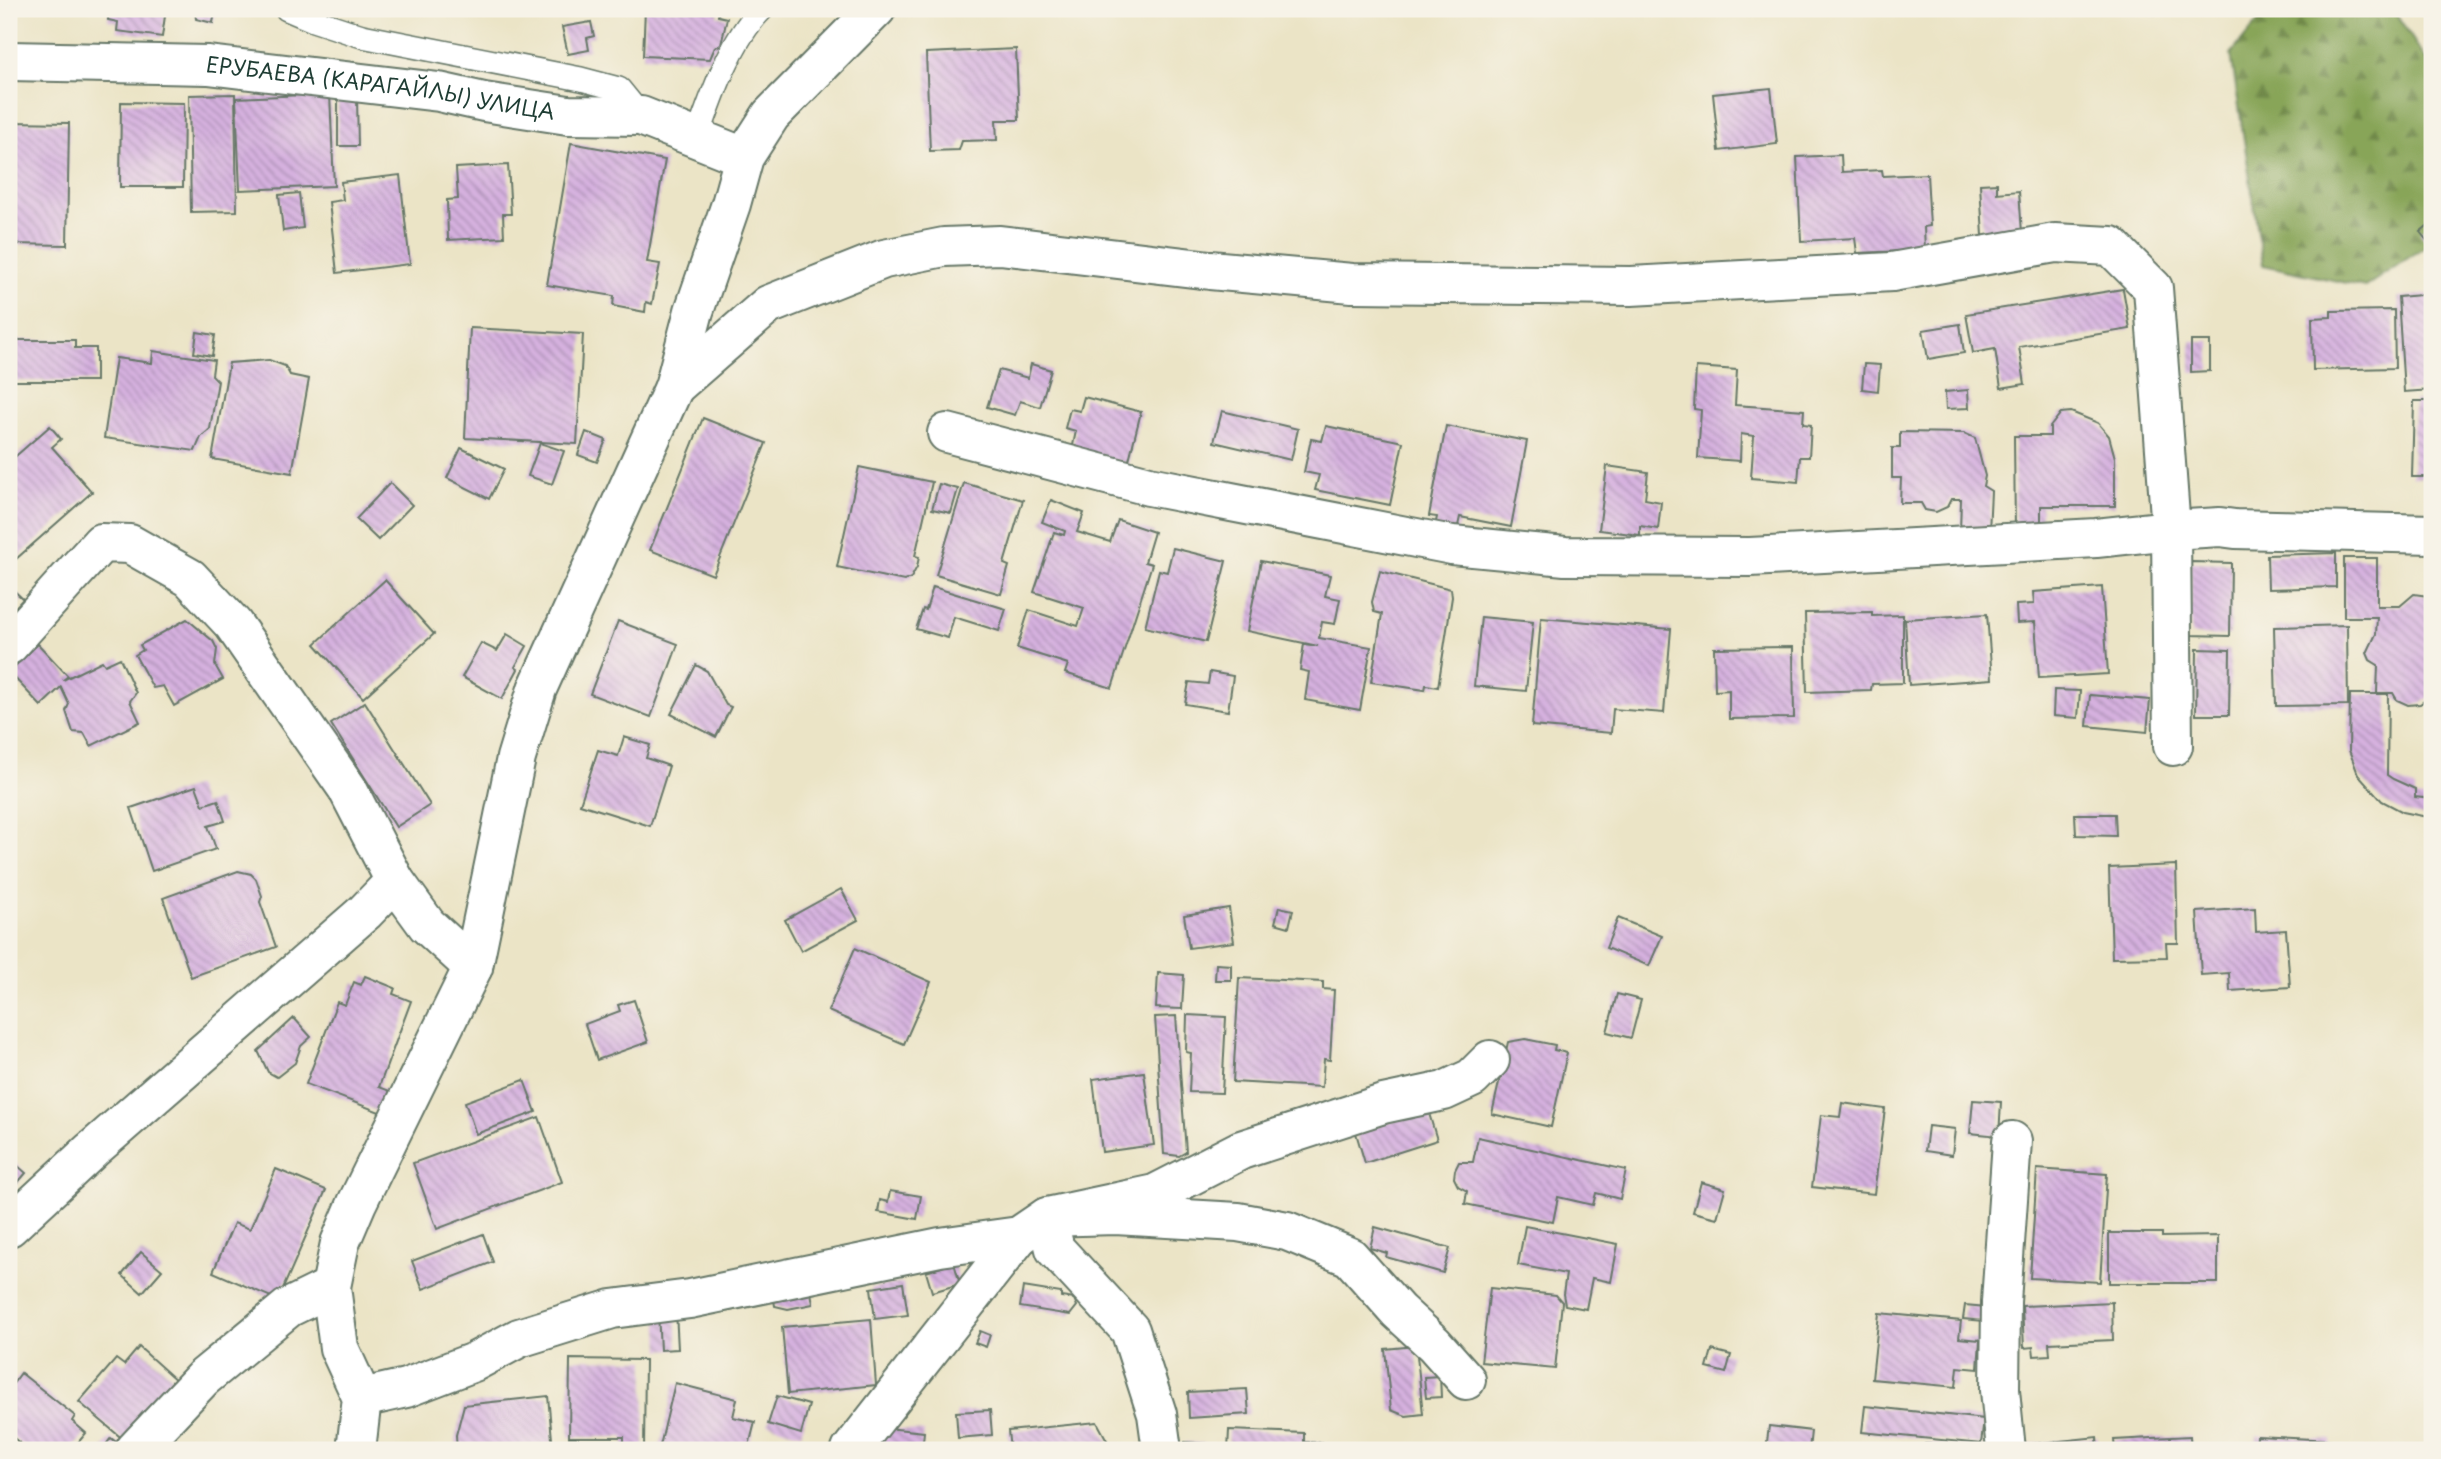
<svg xmlns="http://www.w3.org/2000/svg" width="2441" height="1459" viewBox="0 0 2441 1459" font-family="'Playpen Sans',sans-serif">
<style>
.forest{fill:url(#forest-firs);stroke:#547146;stroke-width:2}
.building{fill:url(#building-back-hatch)}
.lines{fill:none;stroke-linecap:round;stroke-linejoin:round}
.lane-casing{stroke:#667767;stroke-width:26}
.street-casing{stroke:#667767;stroke-width:42}
.lane{stroke:#fff;stroke-width:23}
.street{stroke:#fff;stroke-width:38}
.labels{text-anchor:middle;stroke-width:5;stroke-linejoin:round;paint-order:stroke}
.street-label{font-size:21px;fill:#1f3d34;stroke:#f7f3e8}
</style>
<defs>
<pattern id="forest-firs" width="22" height="20" patternUnits="userSpaceOnUse" patternTransform="scale(1.75)"><rect width="22" height="20" fill="#88a558"/><path d="M5 1l3.5 6h-7zM16 11l3.5 6h-7z" fill="#6f884a"/></pattern>
<pattern id="building-back-hatch" width="6" height="6" patternUnits="userSpaceOnUse" patternTransform="scale(1.75)"><rect width="6" height="6" fill="#d6b1df"/><path d="M-1 5l2 2M0 0l6 6M5-1l2 2" fill="none" stroke="#ad91b6"/></pattern>
</defs>
<rect width="100%" height="100%" fill="#f7f3e8"/>
<filter id="ink" filterUnits="userSpaceOnUse"><feTurbulence type="fractalNoise" baseFrequency=".0143" numOctaves="2"/><feDisplacementMap in="SourceGraphic" scale="14" xChannelSelector="R" yChannelSelector="G"/><feConvolveMatrix kernelMatrix="1 2 1 2 8 2 1 2 1" color-interpolation-filters="sRGB"/></filter>
<filter id="wash" filterUnits="userSpaceOnUse"><feTurbulence type="fractalNoise" baseFrequency=".00686" numOctaves="4" result="noise"/><feDisplacementMap in="SourceGraphic" scale="28" xChannelSelector="R" yChannelSelector="G"/><feGaussianBlur stdDeviation="1.57" result="paint"/><feColorMatrix in="noise" values="0 0 0 0 0 0 0 0 0 0 0 0 0 0 0 0 0 1.4 0 .05"/><feComposite in="paint" operator="in"/></filter>
<g filter="url(#wash)">
<rect width="100%" height="100%" fill="#ebe4c6"/>
<path class="forest" d="M2268,9H2393L2432,69V242L2365,287L2263,265L2231,54Z"/>
<g id="blocks">
<g class="building">
<path d="M109,9H166L162,37L117,31L118,22L108,20Z"/>
<path d="M195,9H224L223,14L215,12L213,23L196,19Z"/>
<path d="M645,9H719L718,16L727,18L721,45L715,47L710,59L643,56Z"/>
<path d="M591,22L594,36L587,38L589,50L568,54L562,27Z"/>
<path d="M1016,49L1019,120H996L997,140L962,141L959,150L930,151L926,53Z"/>
<path d="M1771,88L1777,144L1719,151L1713,94Z"/>
<path d="M235,94L237,211L191,212L189,95Z"/>
<path d="M330,94L334,186L240,190L236,98Z"/>
<path d="M338,98H357L358,146H338Z"/>
<path d="M121,102L184,103L183,187H120Z"/>
<path d="M11,122L69,123L67,245L11,244L12,191H9Z"/>
<path d="M571,143L665,160L647,262L660,264L652,304L646,302L645,312L613,306L614,296L547,285Z"/>
<path d="M1841,155L1842,172L1882,170L1883,176L1927,174L1930,226L1924,227L1925,250L1857,253L1855,238L1801,241L1797,157Z"/>
<path d="M508,165L511,214H503L504,237L448,240L447,200L458,199L456,168Z"/>
<path d="M400,175L410,264L337,273L329,202L343,200L341,182Z"/>
<path d="M1997,183V193L2019,191L2022,233L1983,236L1980,184Z"/>
<path d="M299,193L303,228L283,231L279,195Z"/>
<path d="M2432,222V247L2420,232Z"/>
<path d="M2123,289L2130,329L2019,347L2025,384L2001,388L1995,349L1973,353L1966,314Z"/>
<path d="M2432,294V390L2404,392L2398,297Z"/>
<path d="M2394,310L2395,368L2313,370L2312,318L2331,317V311Z"/>
<path d="M1960,324L1964,353L1928,359L1923,330Z"/>
<path d="M470,328L583,334L577,444L465,438Z"/>
<path d="M197,332L215,335L212,356L194,353Z"/>
<path d="M9,340H75V348H96V381H9Z"/>
<path d="M2191,341H2210V371L2191,372Z"/>
<path d="M153,351L214,360L212,375L218,381L210,429L201,437L195,451L104,438L116,358L152,363Z"/>
<path d="M269,360L285,366L290,375L309,379L292,473L212,459L229,363Z"/>
<path d="M1031,364L1051,370L1040,407L1020,401L1015,415L987,407L999,370L1028,378Z"/>
<path d="M1864,364L1880,365L1878,391L1862,389Z"/>
<path d="M1696,367L1737,370L1735,405L1804,410L1803,424L1811,425L1809,457H1800L1798,482L1751,478L1754,436L1741,434L1740,461L1698,458L1701,410L1694,409Z"/>
<path d="M1968,390L1969,408L1946,409L1945,392Z"/>
<path d="M1084,397L1141,412L1128,464L1072,450L1076,431L1065,428L1070,409L1080,411Z"/>
<path d="M2414,401H2432V477H2412Z"/>
<path d="M1222,411L1298,429L1291,460L1214,442Z"/>
<path d="M2071,412L2098,423L2109,436L2115,458V506H2041V532H2015L2014,436H2050V427L2061,413Z"/>
<path d="M703,418L766,443L713,575L650,550Z"/>
<path d="M50,426L61,439L52,447L92,492L16,559L9,551V462Z"/>
<path d="M1326,426L1403,442L1390,505L1315,490L1319,475L1304,472L1311,439L1322,441Z"/>
<path d="M1446,426L1527,441L1511,527L1460,517L1456,535L1434,531L1437,517L1429,516Z"/>
<path d="M586,432L606,440L597,462L578,455Z"/>
<path d="M1900,432L1964,433L1975,438L1985,476L1983,486L1991,491L1989,532H1960L1961,499H1951L1947,507L1936,512L1925,510L1921,503H1900L1901,478H1892V448H1900Z"/>
<path d="M540,443L564,451L552,484L528,476Z"/>
<path d="M461,448L504,469L489,499L447,478Z"/>
<path d="M1607,466L1648,472L1645,499L1661,502L1658,529L1640,526V535L1599,530Z"/>
<path d="M859,467L932,482L915,556L919,557L917,567L911,578L904,581L837,567Z"/>
<path d="M390,483L412,505L378,540L356,519Z"/>
<path d="M964,483L1023,500L1004,564L1009,566L1001,594L936,575Z"/>
<path d="M939,484L958,489L951,513L932,509Z"/>
<path d="M1051,500L1084,513L1077,532L1110,542L1118,520L1154,532L1145,562L1152,564L1112,688L1065,673L1068,664L1017,648L1029,610L1078,626L1084,608L1034,592L1054,532L1064,535L1065,531L1042,522Z"/>
<path d="M1173,548L1226,561L1206,642L1145,627L1159,570L1167,572Z"/>
<path d="M2336,553V587L2268,589L2267,555Z"/>
<path d="M2344,558H2377V606H2400L2414,594L2428,596L2432,599V695L2420,704L2408,705L2397,700L2393,693H2377L2378,665L2370,660L2367,653L2376,634L2377,617H2344Z"/>
<path d="M1261,561L1330,575L1325,596L1340,599L1335,624L1322,622L1319,638L1371,647L1360,710L1305,700L1309,672L1300,670L1304,644L1318,646L1247,631Z"/>
<path d="M2191,562L2231,563L2230,636L2191,635Z"/>
<path d="M1380,571L1451,589L1452,597L1438,687L1426,685L1425,690L1371,682L1382,614L1374,612L1372,602Z"/>
<path d="M385,580L434,634L363,698L315,644Z"/>
<path d="M9,586L23,599L9,614Z"/>
<path d="M933,587L1006,609L999,631L954,617L948,638L916,629L923,609L926,610Z"/>
<path d="M2102,587L2108,674L2039,678L2035,622L2017,623L2016,605L2034,604L2033,592Z"/>
<path d="M1872,612V616L1903,615V683L1872,684L1871,690L1807,692L1805,613Z"/>
<path d="M1987,614L1992,679L1909,685L1905,619Z"/>
<path d="M1481,617L1533,622L1526,691L1474,686Z"/>
<path d="M1541,618L1671,629L1664,713L1613,709L1611,733L1532,726Z"/>
<path d="M187,619L213,641L217,649L215,665L223,679L174,706L163,686L153,688L135,655L143,650L140,645Z"/>
<path d="M618,621L678,644L651,717L590,694Z"/>
<path d="M2347,625L2348,705L2276,706L2274,627Z"/>
<path d="M507,634L527,646L515,667L518,669L502,699L462,677L481,643L497,651Z"/>
<path d="M38,644L68,676L63,680L102,661L105,665L120,658L136,693L130,701L140,722L91,746L84,733L73,732L66,711L69,704L61,687L41,706L9,672Z"/>
<path d="M1793,647L1794,718L1729,719V690L1715,691L1714,648Z"/>
<path d="M2197,649L2230,650L2229,715H2196Z"/>
<path d="M696,665L707,671L726,705L731,707L716,737L671,714Z"/>
<path d="M1210,672L1233,676L1228,711L1185,704L1189,682L1208,684Z"/>
<path d="M2054,690L2080,691L2078,718L2053,716Z"/>
<path d="M2350,694H2388L2387,775L2393,779L2415,789V797L2432,799V818L2403,812L2382,801L2358,774L2349,750Z"/>
<path d="M2090,695L2150,700L2147,732L2087,726Z"/>
<path d="M365,702L430,805L396,827L331,724Z"/>
<path d="M624,737L650,745L646,758L669,766L650,826L580,804L598,750L618,756Z"/>
<path d="M196,786L203,805L218,800L225,821L208,826L216,849L152,871L131,808Z"/>
<path d="M2075,814H2115L2116,836L2076,835Z"/>
<path d="M2176,865L2178,943H2166L2167,957L2112,958L2109,868Z"/>
<path d="M238,871L251,874L256,879L262,896L260,902L276,947L191,977L163,898Z"/>
<path d="M841,889L858,920L801,951L785,920Z"/>
<path d="M1279,907L1293,910L1289,927L1275,923Z"/>
<path d="M1229,908L1234,942L1189,948L1184,915Z"/>
<path d="M2255,908L2256,932L2286,930L2290,987L2230,991L2229,973L2201,975L2197,912Z"/>
<path d="M1618,918L1662,936L1649,966L1606,948Z"/>
<path d="M855,948L931,982L904,1044L828,1011Z"/>
<path d="M1216,964L1231,965V980H1215Z"/>
<path d="M1158,973L1184,975L1182,1009L1156,1008Z"/>
<path d="M365,976L395,988L393,994L411,1001L379,1087L390,1091L382,1113L306,1084L337,1002L345,1005L354,982L361,985Z"/>
<path d="M1239,978L1323,982V989L1334,990L1330,1060L1324,1059L1322,1087L1233,1082Z"/>
<path d="M1617,994L1641,1000L1631,1038L1607,1032Z"/>
<path d="M634,1000L648,1042L597,1060L585,1024L620,1011L618,1005Z"/>
<path d="M1187,1015L1226,1017L1222,1093L1189,1092L1191,1053L1186,1052Z"/>
<path d="M1176,1016L1186,1152L1179,1156L1164,1154L1155,1017Z"/>
<path d="M294,1018L311,1037L301,1046L295,1063L277,1077L268,1072L258,1051Z"/>
<path d="M1525,1039L1555,1045L1554,1050L1567,1053L1551,1127L1492,1114L1508,1042Z"/>
<path d="M1144,1072L1154,1145L1102,1152L1093,1079Z"/>
<path d="M524,1080L536,1112L476,1134L465,1102Z"/>
<path d="M1973,1100L2001,1102L1999,1136L1970,1133Z"/>
<path d="M1842,1103L1885,1109L1874,1194L1812,1187L1821,1115L1840,1117Z"/>
<path d="M1428,1110L1437,1140L1365,1163L1356,1133Z"/>
<path d="M539,1117L562,1182L437,1229L413,1163Z"/>
<path d="M1928,1126L1955,1129L1952,1155L1925,1151Z"/>
<path d="M1478,1137L1626,1170L1620,1199L1596,1193L1593,1205L1558,1197L1553,1222L1465,1204L1467,1191L1458,1186L1454,1178L1455,1170L1459,1162H1473Z"/>
<path d="M9,1158L26,1173L9,1193Z"/>
<path d="M276,1169L326,1190L278,1300L213,1272L234,1223L250,1229Z"/>
<path d="M2037,1169L2107,1174L2100,1282L2030,1278Z"/>
<path d="M1701,1182L1725,1189L1717,1218L1693,1212Z"/>
<path d="M890,1191L921,1196L917,1219L878,1212L880,1200L888,1202Z"/>
<path d="M1525,1226L1618,1244L1611,1282L1592,1278L1586,1309L1565,1305L1563,1294L1566,1274L1518,1265Z"/>
<path d="M1375,1227L1450,1248L1443,1273L1386,1257L1387,1253L1370,1248Z"/>
<path d="M2109,1233H2162V1237L2218,1236V1283H2109Z"/>
<path d="M483,1234L493,1262L423,1289L412,1261Z"/>
<path d="M141,1252L162,1270L142,1293L122,1275Z"/>
<path d="M954,1263L960,1284L932,1292L926,1272Z"/>
<path d="M903,1283L908,1315L875,1319L871,1288Z"/>
<path d="M810,1286L813,1304L788,1309L775,1306L773,1294Z"/>
<path d="M1023,1287L1061,1293V1297L1074,1299L1077,1306L1070,1315L1020,1307Z"/>
<path d="M1490,1288L1556,1295L1562,1302L1555,1369L1481,1362Z"/>
<path d="M2112,1302L2113,1340L2049,1343L2050,1355L2034,1356L2033,1347L2024,1348L2022,1306Z"/>
<path d="M1965,1305L1986,1307L1984,1321L1963,1319Z"/>
<path d="M676,1311L678,1349L660,1350L658,1312Z"/>
<path d="M1879,1313L1961,1321L1959,1338L1980,1340L1978,1369L1958,1367L1956,1387L1872,1379Z"/>
<path d="M871,1319L876,1385L788,1394L782,1327Z"/>
<path d="M980,1331L990,1335L986,1347L975,1343Z"/>
<path d="M1416,1346L1423,1414L1406,1416L1391,1410L1385,1349Z"/>
<path d="M139,1347L177,1381L125,1441L79,1402L116,1359L124,1365Z"/>
<path d="M1712,1350L1731,1355L1726,1373L1707,1368Z"/>
<path d="M570,1359L645,1360L644,1450H624V1437H569Z"/>
<path d="M21,1373L75,1416L72,1421L86,1433L72,1450H28L9,1434V1389Z"/>
<path d="M1440,1376L1441,1397L1426,1398L1424,1377Z"/>
<path d="M675,1383L737,1399L733,1417L755,1422L748,1450H659Z"/>
<path d="M1247,1389L1249,1414L1189,1418L1188,1392Z"/>
<path d="M548,1396L553,1450H457L456,1435L464,1405Z"/>
<path d="M777,1396L809,1405L801,1434L768,1424Z"/>
<path d="M1865,1406L1984,1419L1981,1444L1862,1432Z"/>
<path d="M990,1410L992,1435L958,1438L956,1412Z"/>
<path d="M1097,1422L1108,1442L1109,1450H1010L1008,1431Z"/>
<path d="M1769,1426L1811,1431L1809,1450H1766Z"/>
<path d="M877,1427L924,1432L922,1450H874Z"/>
<path d="M1229,1430L1304,1433V1442L1322,1443V1450H1228Z"/>
<path d="M2190,1436L2191,1450H2115L2114,1440Z"/>
<path d="M2257,1436L2331,1440V1450H2256Z"/>
<path d="M2097,1437L2098,1450H2023L2022,1445Z"/>
<path d="M111,1438L124,1448L122,1450H102Z"/>
<path d="M1185,1442L1218,1445L1217,1450H1184Z"/>
<path d="M1925,1444L1986,1447L1985,1450H1924Z"/>
</g>
</g>
</g>
<g filter="url(#ink)">
<use href="#blocks" fill-opacity="0" stroke="#667767" stroke-width="2"/>
<g class="lines">
<g class="lane-casing">
<g id="lane">
<path d="M287,9L313,20L362,36L581,79L619,89L641,116"/>
<path d="M697,139C711,98 731,39 762,9"/>
</g>
</g>
<g class="street-casing">
<g id="street">
<path id="s1" d="M9,61L208,65L439,92L484,102L568,115L641,116L744,157"/>
<path d="M674,387L768,305L884,259L944,247L1000,245L1210,270L1352,283L1631,286L1892,272L2055,243L2111,246L2153,288L2171,530L2220,527L2235,529L2432,534"/>
<path d="M947,433L1149,486L1452,545L1565,556L1750,557L2096,538L2171,530L2173,746"/>
<path d="M9,645L101,543L130,544L190,578L233,624L347,788L395,881L427,925L473,967"/>
<path d="M9,1227L92,1150L365,912L395,881"/>
<path d="M362,1398L406,1388L474,1362L519,1338L612,1309L690,1299L940,1247L1019,1236L1047,1217L1115,1215L1238,1222L1287,1231L1350,1257L1398,1311L1434,1344L1466,1380"/>
<path d="M135,1450L203,1378L288,1308L331,1287"/>
<path d="M356,1450L362,1398L339,1348L331,1287L340,1243L357,1203L473,967L516,758L537,689L674,387L694,311L731,204L744,157L771,115L876,9"/>
<path d="M851,1450L1019,1236"/>
<path d="M1162,1450L1157,1414L1130,1330L1055,1249L1047,1217L1155,1194L1241,1150L1383,1104L1444,1091L1472,1078L1490,1060"/>
<path d="M2006,1450L2000,1390L2001,1302L2012,1141"/>
</g>
</g>
<use href="#lane" class="lane"/>
<use href="#street" class="street"/>
</g>
</g>
<g class="labels">
<g class="street-label">
<text dy="7" stroke="none"><textPath href="#s1" startOffset="373">ЕРУБАЕВА (КАРАГАЙЛЫ) УЛИЦА</textPath></text>
</g>
</g>
<rect width="2441" height="1459" fill="none" stroke="#f7f3e8" stroke-width="35"/>
</svg>
